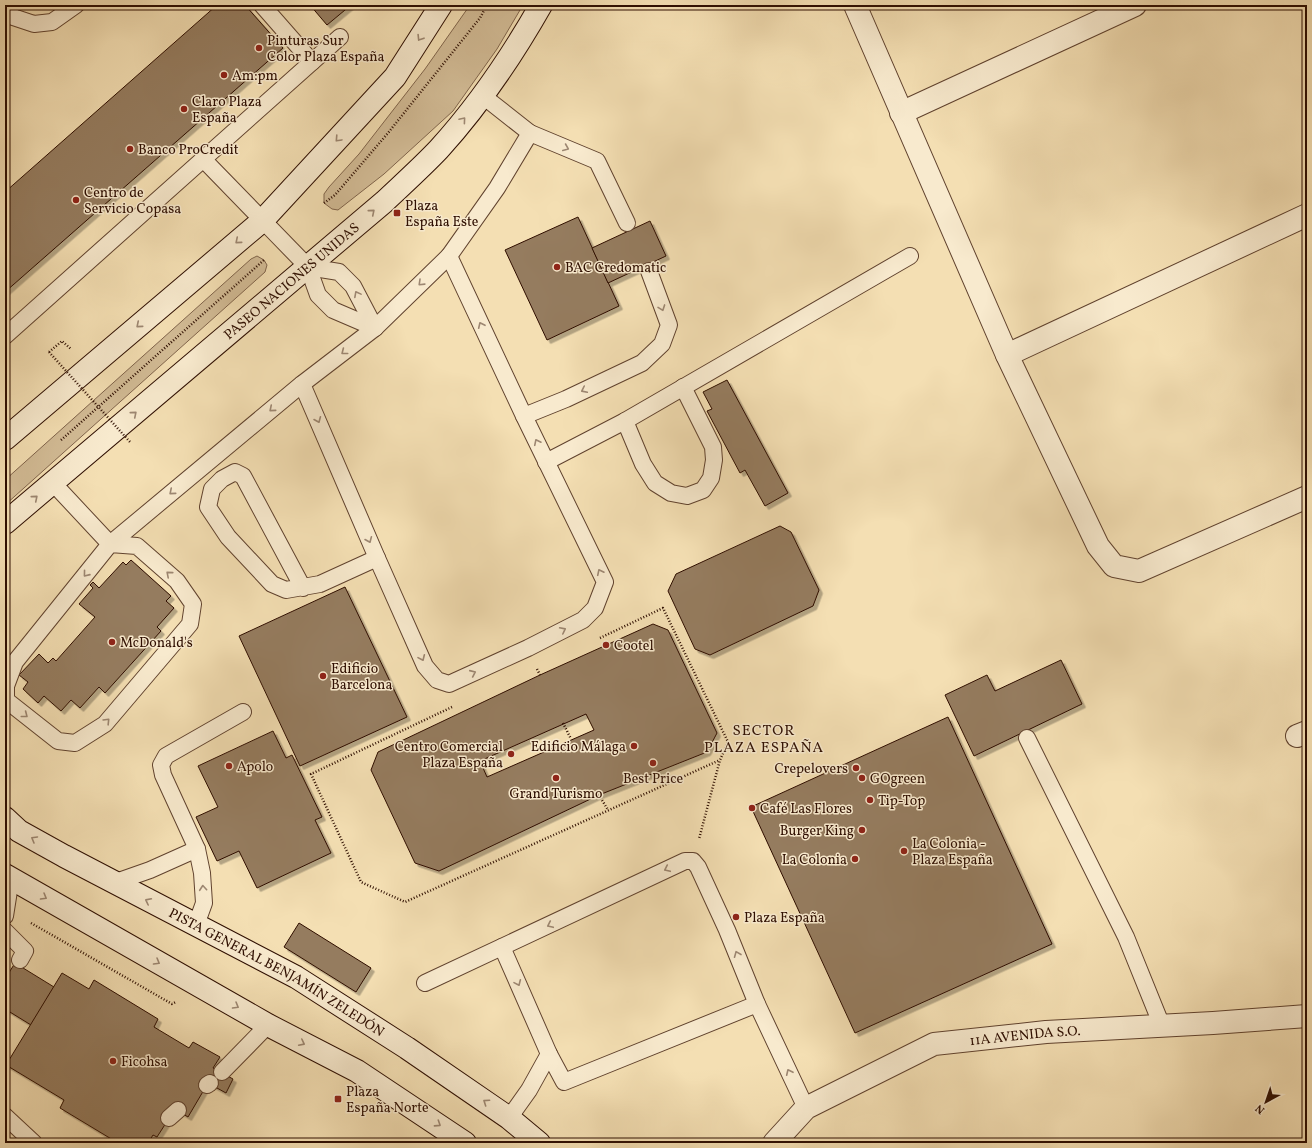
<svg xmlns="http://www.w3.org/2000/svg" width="1312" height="1148" viewBox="0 0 1312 1148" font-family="Vollkorn,serif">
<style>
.green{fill:#d2bb95;stroke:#80644b}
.building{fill:#957b5e;stroke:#2e0e01;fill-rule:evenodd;filter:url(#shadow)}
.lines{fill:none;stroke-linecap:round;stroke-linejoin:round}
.service-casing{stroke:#60422e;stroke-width:18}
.minor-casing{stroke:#60422e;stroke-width:24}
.tertiary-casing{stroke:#60422e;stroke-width:24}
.secondary-casing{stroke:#2e0e01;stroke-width:24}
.path{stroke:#2e0e01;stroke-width:2.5;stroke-dasharray:1 2;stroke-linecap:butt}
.service{stroke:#f8eace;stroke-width:16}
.minor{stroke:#f8eace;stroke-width:22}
.tertiary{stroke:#f8eace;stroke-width:22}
.secondary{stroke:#f8eace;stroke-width:22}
.path-bridge{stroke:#2e0e01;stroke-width:2.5;stroke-dasharray:1 2;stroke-linecap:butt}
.oneway{stroke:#9d8772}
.poi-dot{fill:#8f2418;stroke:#f8eace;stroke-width:1.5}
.labels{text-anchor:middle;stroke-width:3;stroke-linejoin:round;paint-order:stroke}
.poi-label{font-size:14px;fill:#2e0e01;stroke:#f8eace;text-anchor:start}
.street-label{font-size:14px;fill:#2e0e01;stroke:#f8eace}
.neighbourhood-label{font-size:15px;letter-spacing:1px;fill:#2e0e01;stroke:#f8eace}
</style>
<defs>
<filter id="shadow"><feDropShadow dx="3.5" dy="3.5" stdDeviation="0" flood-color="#0004"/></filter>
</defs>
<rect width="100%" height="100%" fill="#f4dfb3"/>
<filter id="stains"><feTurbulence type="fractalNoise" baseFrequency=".005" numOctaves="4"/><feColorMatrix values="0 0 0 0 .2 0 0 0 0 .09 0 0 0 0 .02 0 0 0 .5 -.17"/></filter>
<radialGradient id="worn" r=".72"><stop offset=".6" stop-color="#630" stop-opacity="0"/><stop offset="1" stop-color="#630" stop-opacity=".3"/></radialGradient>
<g class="green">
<path d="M470,5H523L497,49L453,111L384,174L338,210L332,209L324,203V194L329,187L359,154L425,69Z"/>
<path d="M257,256L264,260L267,265L265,272L5,505V480L251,259Z"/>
</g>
<g class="building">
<path d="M217,5H245L283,48L5,292V192Z"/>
<path d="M310,5H351L327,25Z"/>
<path d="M578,217L619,306L547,340L505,250Z"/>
<path d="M650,221L666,256L608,283L592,248Z"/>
<path d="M727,380L788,493L765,506L745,470L740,473L707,411L712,409L703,392Z"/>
<path d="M780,526L791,532L819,590L813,606L710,655L695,649L668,591L676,574Z"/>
<path d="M131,560L171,596L166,601L174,608L157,627L161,631L105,693L99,687L80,708L71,700L61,711L44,696L38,703L23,689L28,682L19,675L39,654L48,663L53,658L56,661L95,617L79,604L93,588L90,585L93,582L99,588L123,562L126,565Z"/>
<path d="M345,587L407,717L300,766L239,636Z"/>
<path d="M653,624L668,630L717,733L707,752L599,795L439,871L415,863L371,770L378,752L540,675ZM586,714L594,730L487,777L480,761Z"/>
<path d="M1061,660L1082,704L974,756L945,695L987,675L995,691Z"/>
<path d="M948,717L1052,944L855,1033L751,807Z"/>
<path d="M273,731L286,758L292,755L322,817L315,820L331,853L257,888L239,851L217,861L196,817L218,807L198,766Z"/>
<path d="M299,923L371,968L356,992L284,947Z"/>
<path d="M15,963L54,987L31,1025L5,1009V979Z"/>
<path d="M62,973L89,989L94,980L158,1019L154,1027L189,1048L193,1042L220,1057L213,1068L233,1079L226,1093L208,1083L188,1117L175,1109L157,1137L153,1135L148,1143H118L60,1108L64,1100L6,1065Z"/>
</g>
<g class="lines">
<g class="service-casing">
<g id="service">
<path d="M262,5L312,62"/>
<path d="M5,7L13,17L34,24L52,22L76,5"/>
<path d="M530,133L597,161L627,223"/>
<path d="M203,159L308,267L318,295L333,310L375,328"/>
<path d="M308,267L339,272L353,286L375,328"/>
<path d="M5,336L340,37"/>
<path d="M302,384L377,558L425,666L437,680L449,684L528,648L583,620L595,608L605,582L524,416L449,256"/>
<path d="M524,416L566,399L642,363L662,344L669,325L649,271"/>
<path d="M625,421L643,464L655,483L671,493L687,496L703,490L711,478L714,460L713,447L683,387"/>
<path d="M546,462L625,421L910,256"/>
<path d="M53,483L110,544L137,546L177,581L193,604L190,624L105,724L75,743L58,741L6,700V686L15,662L110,544L302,384L375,328L449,256L497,188L530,133L483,96"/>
<path d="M303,588L243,476L235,472L222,479L212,489L208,507L228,537L272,584L286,590L320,584L377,558"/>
<path d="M1027,738L1126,937L1162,1026"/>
<path d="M113,883L150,870L197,849"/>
<path d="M5,916L11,878"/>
<path d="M196,925L204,903L202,873L197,849L163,775L161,765L166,756L243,712"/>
<path d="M5,931L25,951L20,960"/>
<path d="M502,947L549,1054L564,1082L757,1004"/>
<path d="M425,983L685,861H693L698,867L727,930L757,1004L806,1108"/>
<path d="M222,1072L268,1025"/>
<path d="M207,1085L210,1083"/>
<path d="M5,1116L34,1143"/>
<path d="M169,1118L178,1110"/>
<path d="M509,1118L529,1090L549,1054"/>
</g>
</g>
<g class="minor-casing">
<g id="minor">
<path d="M855,5L1007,355L1098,546L1114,566L1139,571L1307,497"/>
<path d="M901,113L1135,5"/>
<path d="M1007,355L1307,215"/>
<path d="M1297,736L1307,732"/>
</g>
</g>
<g class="tertiary-casing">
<g id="tertiary">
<path id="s1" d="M774,1143L806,1108L934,1044L1046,1032L1213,1023L1307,1016"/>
</g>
</g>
<g class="secondary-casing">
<g id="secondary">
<path d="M5,439L262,221L395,77L441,5"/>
<path id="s2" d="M5,523L384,202C403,184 422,167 439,149C479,105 512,56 541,5"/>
<path id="s3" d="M5,818L19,831L64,856L296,977L407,1048L509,1118L539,1143"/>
<path d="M5,875L268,1025L357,1071L465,1143"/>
</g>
</g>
<g class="path">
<path d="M324,203L335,195L388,133L480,18L487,5"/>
<path d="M49,352L62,341L71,349"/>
<path d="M61,440L264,260"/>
<path d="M600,638L663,608L728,742L720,760L699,839"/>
<path d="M537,669L540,675"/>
<path d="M452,707L311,774L361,882L405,902L720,760"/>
<path d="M563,723L571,739"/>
<path d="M599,795L608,810"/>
<path d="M31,923L172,1004L176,1002"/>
</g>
<use href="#service" class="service"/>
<use href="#minor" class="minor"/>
<use href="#tertiary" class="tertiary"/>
<use href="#secondary" class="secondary"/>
<path class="path-bridge" d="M49,352L130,442"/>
</g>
<defs><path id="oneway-chevron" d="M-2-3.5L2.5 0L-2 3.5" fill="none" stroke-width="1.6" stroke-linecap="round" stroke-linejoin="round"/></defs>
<g class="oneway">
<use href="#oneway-chevron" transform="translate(420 38) rotate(122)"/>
<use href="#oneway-chevron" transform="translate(463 120) rotate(-50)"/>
<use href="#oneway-chevron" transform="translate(338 139) rotate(133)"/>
<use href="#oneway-chevron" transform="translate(566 148) rotate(23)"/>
<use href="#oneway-chevron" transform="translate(372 212) rotate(-40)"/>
<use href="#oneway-chevron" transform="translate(238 241) rotate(140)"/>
<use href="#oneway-chevron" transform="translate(421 283) rotate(136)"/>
<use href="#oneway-chevron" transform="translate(357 294) rotate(-118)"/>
<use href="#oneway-chevron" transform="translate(662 308) rotate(70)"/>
<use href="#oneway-chevron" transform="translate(139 325) rotate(140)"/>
<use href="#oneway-chevron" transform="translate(481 325) rotate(-115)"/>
<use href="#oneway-chevron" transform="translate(344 352) rotate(142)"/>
<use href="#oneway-chevron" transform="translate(584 390) rotate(154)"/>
<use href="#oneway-chevron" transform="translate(272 409) rotate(140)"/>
<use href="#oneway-chevron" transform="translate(134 414) rotate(-40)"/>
<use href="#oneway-chevron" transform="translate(318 420) rotate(67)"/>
<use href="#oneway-chevron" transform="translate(537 442) rotate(-116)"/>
<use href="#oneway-chevron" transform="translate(172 492) rotate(140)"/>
<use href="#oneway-chevron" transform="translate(35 498) rotate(-40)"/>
<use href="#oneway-chevron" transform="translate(369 540) rotate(67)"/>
<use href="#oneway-chevron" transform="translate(600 572) rotate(-116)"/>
<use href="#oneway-chevron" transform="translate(86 574) rotate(129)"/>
<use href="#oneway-chevron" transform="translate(169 574) rotate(-139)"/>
<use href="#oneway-chevron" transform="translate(563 630) rotate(-27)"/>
<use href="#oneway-chevron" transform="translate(422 658) rotate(66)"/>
<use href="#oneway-chevron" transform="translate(473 673) rotate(-24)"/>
<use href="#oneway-chevron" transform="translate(25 715) rotate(38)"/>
<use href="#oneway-chevron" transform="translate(107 721) rotate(-46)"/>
<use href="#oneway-chevron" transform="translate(34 839) rotate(-150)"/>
<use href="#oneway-chevron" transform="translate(667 869) rotate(155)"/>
<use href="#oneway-chevron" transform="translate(203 888) rotate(-95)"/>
<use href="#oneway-chevron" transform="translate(44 897) rotate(30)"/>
<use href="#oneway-chevron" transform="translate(148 901) rotate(-153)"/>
<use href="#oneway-chevron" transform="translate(550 925) rotate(155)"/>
<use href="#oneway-chevron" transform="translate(737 954) rotate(-112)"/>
<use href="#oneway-chevron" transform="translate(157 962) rotate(30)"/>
<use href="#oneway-chevron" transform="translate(518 983) rotate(66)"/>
<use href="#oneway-chevron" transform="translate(236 1006) rotate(30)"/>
<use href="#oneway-chevron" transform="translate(302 1043) rotate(27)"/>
<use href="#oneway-chevron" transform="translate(789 1072) rotate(-115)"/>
<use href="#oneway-chevron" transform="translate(486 1102) rotate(-146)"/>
<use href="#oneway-chevron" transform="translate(438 1124) rotate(33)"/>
</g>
<g class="poi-dot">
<circle cx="259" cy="48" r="4"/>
<circle cx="224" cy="75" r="4"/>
<circle cx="184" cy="109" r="4"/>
<circle cx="130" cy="149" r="4"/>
<circle cx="76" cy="200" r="4"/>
<rect x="393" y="209" width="8" height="8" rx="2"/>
<circle cx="557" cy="267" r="4"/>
<circle cx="112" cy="642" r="4"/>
<circle cx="606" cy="645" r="4"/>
<circle cx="323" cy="676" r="4"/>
<circle cx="634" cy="746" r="4"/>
<circle cx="511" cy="754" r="4"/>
<circle cx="653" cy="763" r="4"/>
<circle cx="229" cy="766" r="4"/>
<circle cx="856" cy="768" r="4"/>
<circle cx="556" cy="778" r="4"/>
<circle cx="862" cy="778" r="4"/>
<circle cx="870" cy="800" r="4"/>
<circle cx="752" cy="808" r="4"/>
<circle cx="862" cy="830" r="4"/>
<circle cx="904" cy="851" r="4"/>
<circle cx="855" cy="859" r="4"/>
<circle cx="736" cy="917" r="4"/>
<circle cx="113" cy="1061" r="4"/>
<rect x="334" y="1095" width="8" height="8" rx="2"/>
</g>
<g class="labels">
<g class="poi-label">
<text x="267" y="45">Pinturas Sur<tspan x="267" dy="16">Color Plaza España</tspan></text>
<text x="232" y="80">Am:pm</text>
<text x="192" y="106">Claro Plaza<tspan x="192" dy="16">España</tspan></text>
<text x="138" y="154">Banco ProCredit</text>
<text x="84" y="197">Centro de<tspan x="84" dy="16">Servicio Copasa</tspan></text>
<text x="405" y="210">Plaza<tspan x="405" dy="16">España Este</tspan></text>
<text x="565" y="272">BAC Credomatic</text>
<text x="120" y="647">McDonald's</text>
<text x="614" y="650">Cootel</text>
<text x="331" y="673">Edificio<tspan x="331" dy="16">Barcelona</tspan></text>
<text x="503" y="751" text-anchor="end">Centro Comercial<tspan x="503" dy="16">Plaza España</tspan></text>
<text x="626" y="751" text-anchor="end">Edificio Málaga</text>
<text x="237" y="771">Apolo</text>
<text x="848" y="773" text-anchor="end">Crepelovers</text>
<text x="653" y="783" text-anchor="middle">Best Price</text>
<text x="870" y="783">GOgreen</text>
<text x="556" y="798" text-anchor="middle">Grand Turismo</text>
<text x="878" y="805">Tip-Top</text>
<text x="760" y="813">Café Las Flores</text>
<text x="854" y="835" text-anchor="end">Burger King</text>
<text x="912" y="848">La Colonia -<tspan x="912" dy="16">Plaza España</tspan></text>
<text x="847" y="864" text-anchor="end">La Colonia</text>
<text x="744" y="922">Plaza España</text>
<text x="121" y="1066">Ficohsa</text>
<text x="346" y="1096">Plaza<tspan x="346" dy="16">España Norte</tspan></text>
</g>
<g class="street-label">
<text dy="5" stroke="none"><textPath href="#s2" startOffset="375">PASEO NACIONES UNIDAS</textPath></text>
<text dy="5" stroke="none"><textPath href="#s3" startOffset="313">PISTA GENERAL BENJAMÍN ZELEDÓN</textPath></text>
<text dy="5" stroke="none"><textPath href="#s1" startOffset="282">11A AVENIDA S.O.</textPath></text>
</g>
<g class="neighbourhood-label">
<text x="764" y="735">SECTOR<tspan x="764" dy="17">PLAZA ESPAÑA</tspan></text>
</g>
</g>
<rect width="1312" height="1148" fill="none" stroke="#f4dfb3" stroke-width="20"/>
<rect x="6" y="6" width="1300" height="1136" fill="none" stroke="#2e0e01" stroke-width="2"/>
<rect x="10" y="10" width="1292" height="1128" fill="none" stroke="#2e0e01"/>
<g transform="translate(1266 1102) rotate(220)" stroke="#f8eace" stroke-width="3" paint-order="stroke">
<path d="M0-3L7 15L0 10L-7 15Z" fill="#2e0e01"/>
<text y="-6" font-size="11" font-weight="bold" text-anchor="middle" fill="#2e0e01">N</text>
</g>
<rect width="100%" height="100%" filter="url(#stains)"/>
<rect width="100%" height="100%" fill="url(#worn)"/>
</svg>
